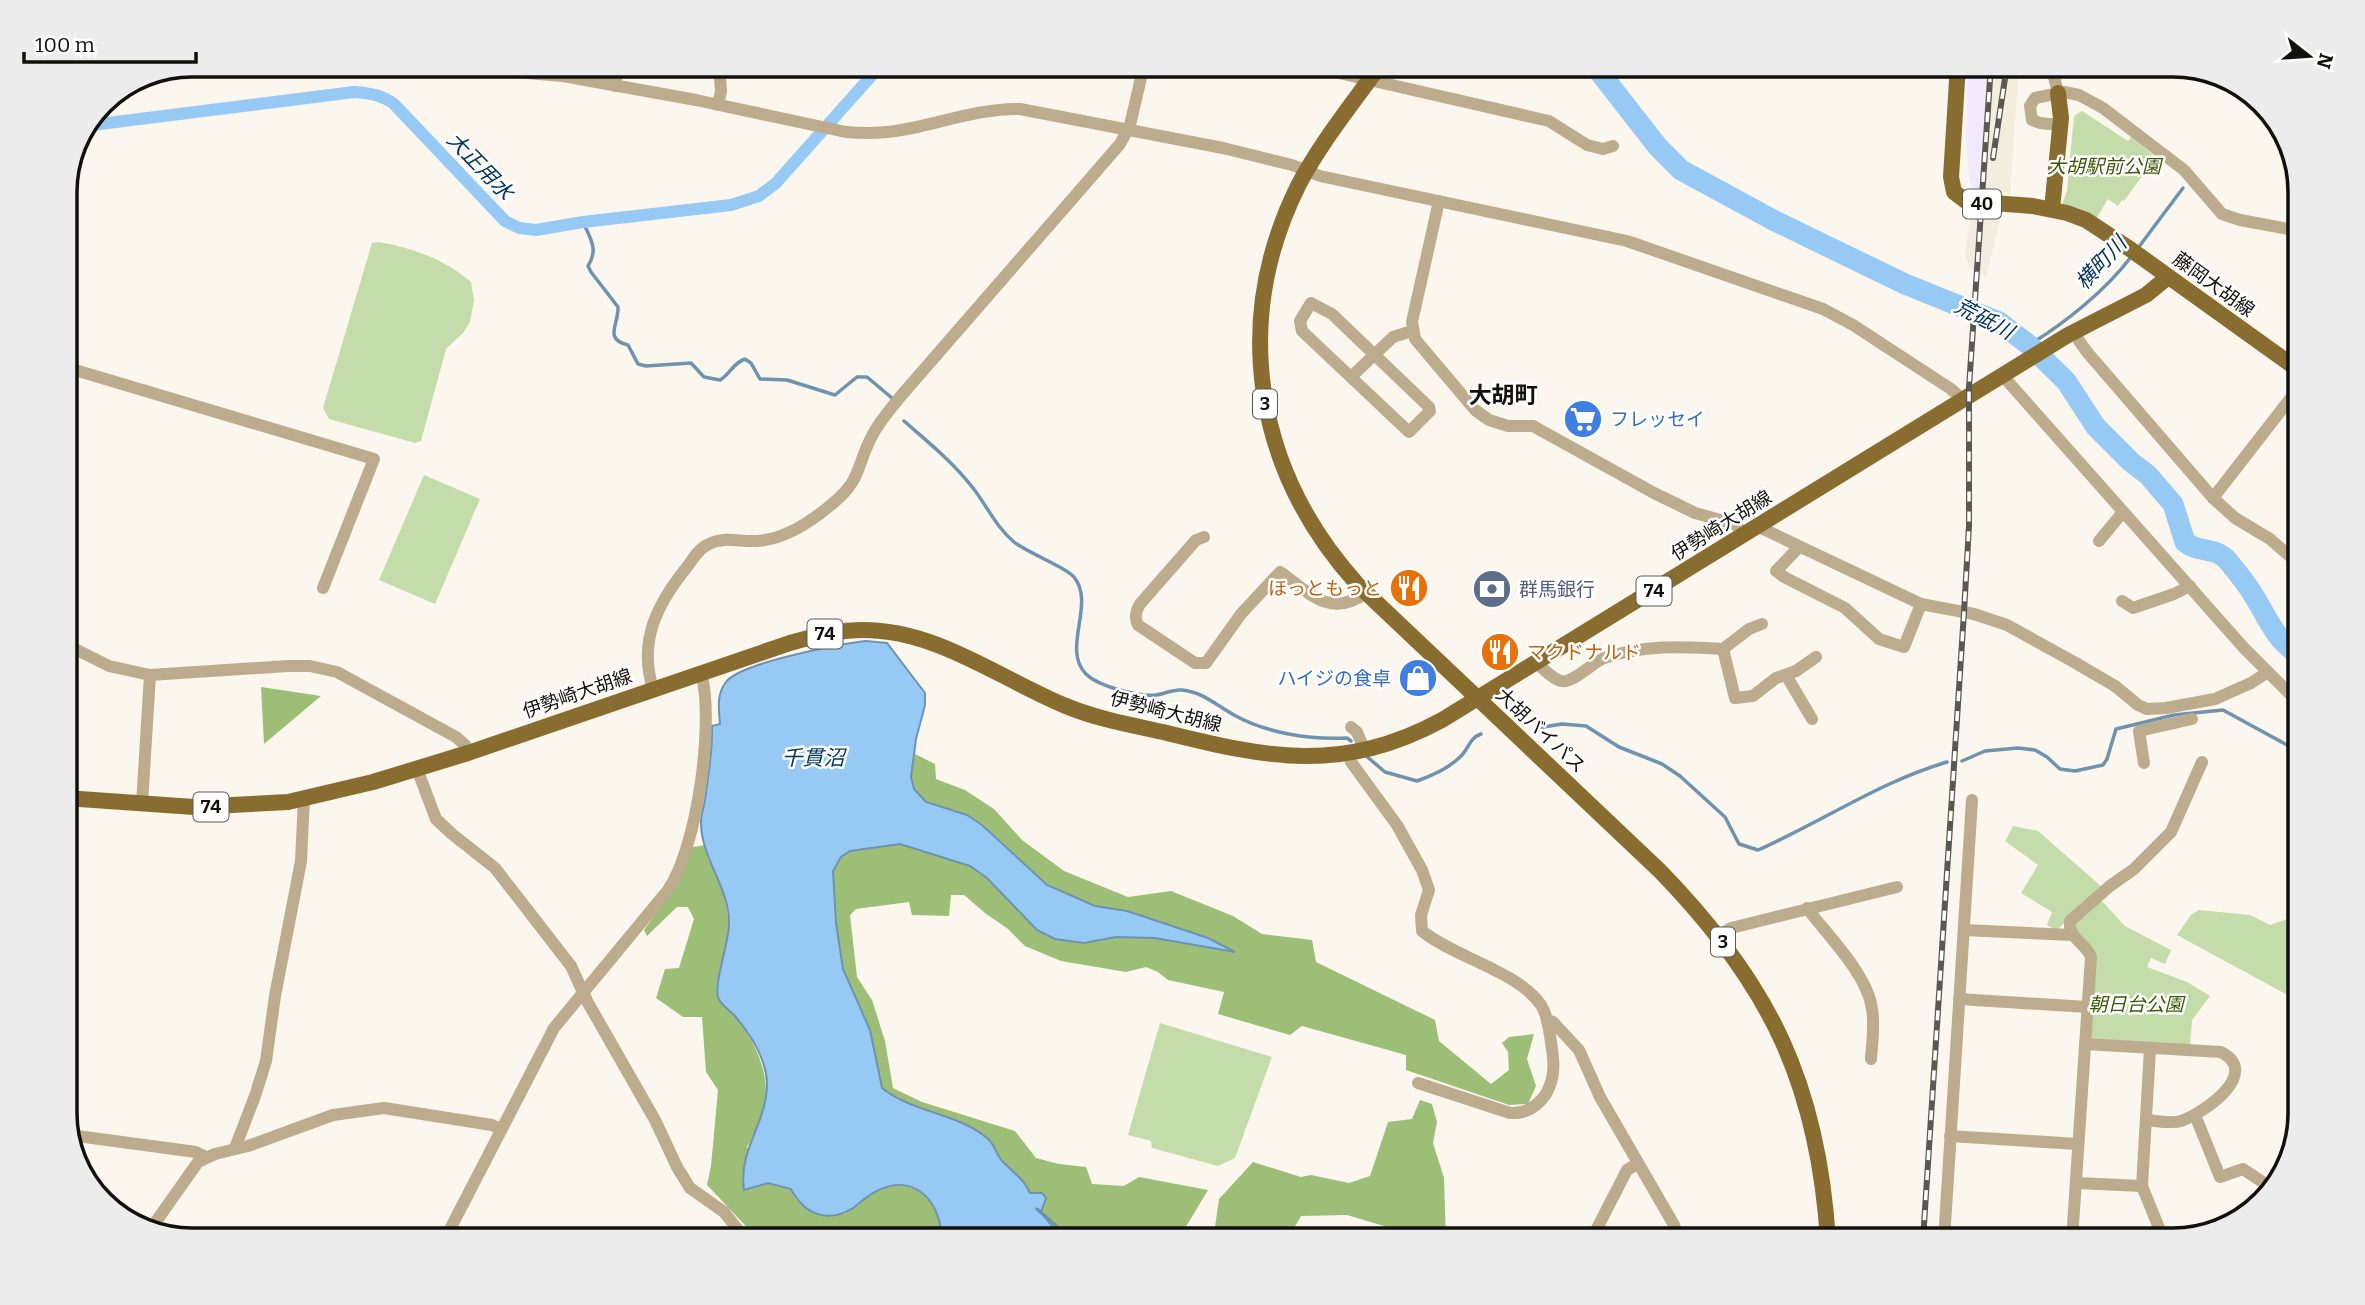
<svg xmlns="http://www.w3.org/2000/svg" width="2365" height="1305" viewBox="0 0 2365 1305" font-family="Bitter,'Noto Sans JP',serif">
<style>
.industrial{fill:#f1e9fe}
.built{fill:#f3eddd}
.green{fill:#c3dcaa}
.forest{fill:#9dbe77}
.water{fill:#97c9f5;stroke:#6f92af;stroke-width:2}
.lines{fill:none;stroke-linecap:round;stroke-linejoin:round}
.stream{stroke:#6f92af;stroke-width:3.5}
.canal{stroke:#97c9f5;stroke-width:12}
.river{stroke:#97c9f5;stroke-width:21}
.minor{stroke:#bcac8d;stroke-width:12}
.major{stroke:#896c2f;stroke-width:16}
.rail-casing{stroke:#5a5853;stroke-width:6}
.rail{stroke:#fff;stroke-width:3.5;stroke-dasharray:10;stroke-linecap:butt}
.labels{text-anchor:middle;stroke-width:5;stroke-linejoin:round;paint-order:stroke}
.shield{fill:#fff;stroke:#585856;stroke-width:2}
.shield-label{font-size:18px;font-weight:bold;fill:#11100d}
.park-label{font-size:19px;font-style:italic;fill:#3b5709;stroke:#fff}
.street-label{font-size:19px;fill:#11100d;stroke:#fff}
.shop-label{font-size:19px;fill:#366cbe;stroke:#fff;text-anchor:start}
.food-label{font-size:19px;fill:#c56008;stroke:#fff;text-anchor:end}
.service-label{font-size:19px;fill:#4e5e75;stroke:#fff;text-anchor:start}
.water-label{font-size:21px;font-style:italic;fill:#035;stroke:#fff}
.quarter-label{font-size:23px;font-weight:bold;fill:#11100d;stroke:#fff}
.rim{fill:none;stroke:#11100d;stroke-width:3.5}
</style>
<rect width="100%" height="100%" fill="#fbf7ee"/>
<path class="industrial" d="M1968,65H1984L1985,85L1979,190H1974L1970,184L1966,144Z"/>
<g class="built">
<path d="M1984,65H2019L2010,195L1979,190L1985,85Z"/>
<path d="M1971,212H2002L1986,277L1969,267L1965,253Z"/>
</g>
<g class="green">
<path d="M2082,111L2128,141L2131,137L2156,157L2124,201L2122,200L2118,206L2108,199L2096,219L2062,204L2067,191L2074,116Z"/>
<path d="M379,242C413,248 444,259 471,282L474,300L470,322L463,333L446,349L421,441L415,443L329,419L323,408L372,243Z"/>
<path d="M424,475L480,499L435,604L379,580Z"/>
<path d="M2013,826L2038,831L2102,887L2057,930L2047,925L2052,912L2021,893L2038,865L2005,841Z"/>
<path d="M2100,899L2125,926L2171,950L2165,964L2151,958L2147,967L2187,982L2210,996L2192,1020L2190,1046L2090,1040L2096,954L2077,932L2074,918Z"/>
<path d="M2199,910L2250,915L2270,925L2287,919L2300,929V984L2295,999L2177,935L2191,915Z"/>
<path d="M1160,1023L1272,1057L1235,1158L1218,1166L1152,1148L1151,1141L1128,1135Z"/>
</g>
<g class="forest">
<path d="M261,687L321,696L264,744Z"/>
<path d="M915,754L935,764L936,779L965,790L994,809L1022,840L1064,871L1128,897L1171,891L1233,916L1262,934L1312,940L1316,962L1435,1020L1439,1041L1491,1084L1509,1070L1508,1052L1502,1043L1509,1037L1534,1034L1527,1059L1536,1086L1528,1104L1509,1105L1406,1070V1055L1302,1026L1290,1035L1218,1014L1224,992L1168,980L1158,972L1146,967L1126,972L1061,961L1025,946L1008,929L985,913L964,895H951L949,916L912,915L909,902L856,909L850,915L857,977L872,1000L885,1041L893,1088L922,1102L1015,1131L1036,1158L1059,1164L1086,1167L1092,1184L1124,1186L1139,1177L1208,1190L1178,1240H1005L1027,1229L1061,1238L1041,1212L1046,1198L1043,1193H1030C1024,1179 1013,1172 1002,1161C996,1155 995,1145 988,1139C962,1115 914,1113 882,1088L870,1030L843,969L836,923L833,871L841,857L850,851L900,844L971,866L987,878L1037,930L1084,943L1116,937L1155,938L1232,951L1208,938L1127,911L1095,906L1047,885L982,824L967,814L926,802L914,789L911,777Z"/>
<path d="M705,845C718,879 734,911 727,948C724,961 716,976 717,990C717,1003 730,1009 737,1019C768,1059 778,1103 747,1147L768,1183L791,1189C791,1190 795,1198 796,1199C803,1206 832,1218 842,1214C854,1210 863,1199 873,1193C913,1170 941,1201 942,1240H759L707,1185L711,1166L718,1090L706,1072L702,1017H683L656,998L665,969L679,968L694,919L688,907H677L647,936L644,930L661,906L693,847Z"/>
<path d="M1420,1100L1432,1104L1437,1122L1433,1143L1444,1178L1446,1240L1407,1233L1347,1215L1301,1216L1287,1240H1225L1214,1234L1219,1199L1253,1162L1301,1177L1311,1175L1349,1183L1370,1176L1388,1122L1412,1119Z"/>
</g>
<path class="water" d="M866,641L887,643L925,693V705L916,739L911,777L914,789L926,802L967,815L982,825L1047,885L1095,906L1127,911L1208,938L1235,952L1155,938L1116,937L1084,943L1055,939L1037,930L987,878L970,866L900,844L850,851L841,857L833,871L836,923L843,969L870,1030L882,1088C913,1113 961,1114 988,1139C995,1145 996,1154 1002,1161C1013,1172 1024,1179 1030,1193H1042L1046,1198L1041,1212L1062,1239L1041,1231L1027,1229L1005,1240H942C941,1201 914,1171 875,1192C867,1196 860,1203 853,1208C827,1224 804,1214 791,1189L768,1183L744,1190C738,1148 767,1125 767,1083C766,1058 751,1035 735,1016C730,1010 720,1005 718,997C714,982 729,943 729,924C730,888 700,857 701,821C701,814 704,807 705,800C708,775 713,751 712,726L720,724C719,709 716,695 726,682C740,663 840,644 866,641Z"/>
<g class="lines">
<g class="stream">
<path d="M583,222C590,238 599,249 588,266L591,272L618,307C619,324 603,339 628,345L638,364L646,366L691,363L704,377L720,380C731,373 732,364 745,359L751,363L760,379L787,380L835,395L857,377H867L892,398"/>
<path d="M2138,248L2183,188"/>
<path d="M2029,345C2065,323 2105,291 2131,257"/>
<path d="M904,421C928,442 953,462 973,488C987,506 996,527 1014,542C1029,554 1066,567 1074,577C1096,604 1061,649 1086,674C1098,686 1138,697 1156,695C1165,694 1172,689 1182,690C1203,692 1216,705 1234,715C1266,733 1310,740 1347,738L1351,741"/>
<path d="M1537,728L1562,724L1586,726L1619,747L1662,764L1680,776L1725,817L1739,844L1758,850C1822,822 1879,782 1947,762"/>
<path d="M1365,755L1385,772L1417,781C1434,775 1450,768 1462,755C1469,747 1470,738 1481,734"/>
<path d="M1962,761L1985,751L2018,748L2035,750L2047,757L2060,769L2075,771L2103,765L2107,759L2116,729L2174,715L2223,710L2289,746"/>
<path d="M1037,1209L1072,1240"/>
</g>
<path class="canal" d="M92,125L354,92C369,93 382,95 394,104L505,221L519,228L536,230L583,222L731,205L759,196L776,183L881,65"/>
<path class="river" d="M1594,65L1658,147L1681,170L1775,221L1905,284L1999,322L2029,345L2066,381L2096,427L2131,462L2148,475L2173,504L2185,542C2197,553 2215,546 2228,561C2237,572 2247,584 2254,596C2269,620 2275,640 2300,655"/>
<g class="minor">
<path d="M429,65L563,76L696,100L846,132C867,134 887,133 907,129C944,122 982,108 1020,109L1223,148L1292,165L1320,176L1627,241L1823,309L1853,325L1951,389L1963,400"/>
<path d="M1304,65L1549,121L1587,145L1603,149L1613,146"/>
<path d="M2051,65L2058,93"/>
<path d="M615,86L619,65"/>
<path d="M718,105L721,91L719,65"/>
<path d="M2060,125L2040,123L2032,120L2030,106L2035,98L2064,92L2079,95L2103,108L2184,170L2222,214L2240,220L2300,231"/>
<path d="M1439,201L1412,322L1415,339L1475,410L1489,420L1508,426H1533L1654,493L1695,513L1735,524L1745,535"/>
<path d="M1311,303L1332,314L1429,407L1430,411L1409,432L1302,331L1300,321Z"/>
<path d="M2073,332L2087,352L2213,498L2235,518L2270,539L2300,565"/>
<path d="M65,367L374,459L323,588"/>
<path d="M2003,376L2244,648L2300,704"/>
<path d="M1351,377L1393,337L1412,331"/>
<path d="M2213,498L2300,386"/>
<path d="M1759,527L1921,604L1974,614L2007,625L2074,662L2115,686L2138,705L2147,709L2166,708L2215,699L2251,683L2268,672"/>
<path d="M1204,537L1196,540L1140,604C1136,610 1134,618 1138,625L1195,663H1206L1241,614L1280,572C1309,592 1329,619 1366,593"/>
<path d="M2099,541L2123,512"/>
<path d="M1799,547L1776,571L1784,577L1845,608L1879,639L1904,647L1921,604"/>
<path d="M2122,601L2133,608L2174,594L2190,586"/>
<path d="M65,644L109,666L150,675L288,666H310L337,672L456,737L465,745L468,753"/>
<path d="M1723,649L1735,698L1753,696L1776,678L1796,671L1816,657"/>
<path d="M1535,661C1541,667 1552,679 1561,681C1572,684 1592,663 1604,658C1643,645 1682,646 1723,649L1749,629L1762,624"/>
<path d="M1786,675L1812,719"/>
<path d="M653,689C638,641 657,604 687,567C693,559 699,548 709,544C724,536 740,542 756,541C784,540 812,521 832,504C862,480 856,466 872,436C879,422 890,410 900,397L1120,144L1130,125L1144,65"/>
<path d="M1351,727L1357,732L1364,749"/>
<path d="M1348,753L1351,762L1397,825L1422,870L1429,890L1421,915L1422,931C1454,957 1519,972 1541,1005C1548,1016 1549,1030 1551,1042C1554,1061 1556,1076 1546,1094C1537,1107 1525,1114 1510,1113L1418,1083"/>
<path d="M2144,763L2139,731L2192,719"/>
<path d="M417,769L436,819L452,834L495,868L571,966L587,1001L655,1120L677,1167L690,1188L724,1212L746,1240"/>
<path d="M142,804L150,675"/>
<path d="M2300,870V874"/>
<path d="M1807,908C1828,936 1868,975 1872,1009C1875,1025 1872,1043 1871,1059"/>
<path d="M1964,930L2072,935"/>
<path d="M1719,936L1731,928L1897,887"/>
<path d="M1959,999L2087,1007"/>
<path d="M1547,1020L1553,1022L1579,1050L1600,1097L1674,1225L1679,1240"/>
<path d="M2085,1044L2221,1052C2262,1073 2204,1113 2181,1121C2171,1124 2158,1121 2147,1120"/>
<path d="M2150,1049L2142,1186L2164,1240"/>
<path d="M2195,1115L2220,1177L2243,1169L2270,1187"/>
<path d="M70,1135L196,1152L206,1157"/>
<path d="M1950,1136L2078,1144"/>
<path d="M235,1148L255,1096L266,1061L275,996L301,861L304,798"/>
<path d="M2076,1183L2142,1186"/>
<path d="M150,1230L198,1162L215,1154L248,1146L333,1115L384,1108L492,1125L501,1129"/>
<path d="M457,1240L447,1235L554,1028L668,890C697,848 715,722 701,672"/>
<path d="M1591,1240L1627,1170L1637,1164"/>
<path d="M1944,1240L1972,800"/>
<path d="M2072,1240L2091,957C2085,942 2068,939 2070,921L2110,886L2134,869L2171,832L2202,762"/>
</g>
<g class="major">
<path d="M1380,65C1353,103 1321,142 1299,184C1230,322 1255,471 1358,585L1660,871C1769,983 1818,1083 1828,1240"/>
<path d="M1958,65L1951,177L1954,192L1966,201L2033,206L2067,213L2086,220L2130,249L2300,371"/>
<path d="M2052,209L2061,118L2058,93"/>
<path d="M65,798L194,807L288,802L373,782L468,753L790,643C814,636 838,630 863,630C938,630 1000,679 1066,706C1097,719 1131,725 1163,732C1267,758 1342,774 1442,720L2068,335L2146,295L2168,277"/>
</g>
<g class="rail-casing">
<g id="rail">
<path d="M1993,158L2007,65"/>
<path d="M1923,1240L1964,612L1969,526V387L1991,65"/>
</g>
</g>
<use href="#rail" class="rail"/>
</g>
<defs>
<g id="supermarket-disc" transform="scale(2.0125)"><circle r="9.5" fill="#3f7fe0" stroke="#fff"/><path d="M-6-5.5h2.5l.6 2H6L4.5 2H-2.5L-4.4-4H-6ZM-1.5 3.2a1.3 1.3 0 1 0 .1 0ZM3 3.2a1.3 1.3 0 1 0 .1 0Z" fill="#fff"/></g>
<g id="restaurant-disc" transform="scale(2.0125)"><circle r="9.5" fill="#e8710a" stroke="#fff"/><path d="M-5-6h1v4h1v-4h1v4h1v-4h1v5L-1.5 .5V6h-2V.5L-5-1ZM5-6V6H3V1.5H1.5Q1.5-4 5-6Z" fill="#fff"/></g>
<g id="bank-disc" transform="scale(2.0125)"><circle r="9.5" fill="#5c6f8a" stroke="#fff"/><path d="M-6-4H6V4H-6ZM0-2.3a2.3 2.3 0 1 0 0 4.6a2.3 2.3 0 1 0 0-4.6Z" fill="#fff"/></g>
<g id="shop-disc" transform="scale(2.0125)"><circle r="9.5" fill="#3f7fe0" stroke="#fff"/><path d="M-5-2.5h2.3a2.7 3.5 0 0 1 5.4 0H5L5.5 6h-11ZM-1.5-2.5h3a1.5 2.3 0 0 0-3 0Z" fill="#fff"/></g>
</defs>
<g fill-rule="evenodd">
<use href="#supermarket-disc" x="1583" y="419"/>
<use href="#restaurant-disc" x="1409" y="588"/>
<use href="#bank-disc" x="1492" y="589"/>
<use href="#restaurant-disc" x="1500" y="652"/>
<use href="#shop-disc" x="1418" y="678"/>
</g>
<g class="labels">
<g class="shield">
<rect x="1963" y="189.5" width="38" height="29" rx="5"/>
<rect x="1253" y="389.5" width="24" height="29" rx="5"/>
<rect x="1636.5" y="576.5" width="35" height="29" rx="5"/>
<rect x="807.5" y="619.5" width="35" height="29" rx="5"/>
<rect x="193.5" y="792.5" width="35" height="29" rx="5"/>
<rect x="1711" y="927.5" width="24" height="29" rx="5"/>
</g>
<g class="shield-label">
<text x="1982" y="210">40</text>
<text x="1265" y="410">3</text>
<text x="1654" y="597">74</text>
<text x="825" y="640">74</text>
<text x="211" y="813">74</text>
<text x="1723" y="948">3</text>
</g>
<g class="park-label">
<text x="2104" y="173">大胡駅前公園</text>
<text x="2136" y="1011">朝日台公園</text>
</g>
<g class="street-label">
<text transform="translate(2214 284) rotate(36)" y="7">藤岡大胡線</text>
<text transform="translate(1721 525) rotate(-32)" y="7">伊勢崎大胡線</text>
<text transform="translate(577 693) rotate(-19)" y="7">伊勢崎大胡線</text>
<text transform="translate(1166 711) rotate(14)" y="7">伊勢崎大胡線</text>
<text transform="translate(1541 730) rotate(43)" y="7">大胡バイパス</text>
</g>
<g class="shop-label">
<text x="1610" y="426">フレッセイ</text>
<text x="1391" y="685" text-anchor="end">ハイジの食卓</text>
</g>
<g class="food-label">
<text x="1382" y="595">ほっともっと</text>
<text x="1527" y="659" text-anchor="start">マクドナルド</text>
</g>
<g class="service-label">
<text x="1519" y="596">群馬銀行</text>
</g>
<g class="water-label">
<text transform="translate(480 166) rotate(46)" y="7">大正用水</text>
<text transform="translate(2101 263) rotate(-47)" y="7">横町川</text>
<text transform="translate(1984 319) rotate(28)" y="7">荒砥川</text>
<text x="813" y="765">千貫沼</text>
</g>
<g class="quarter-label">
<text x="1503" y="403">大胡町</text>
</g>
</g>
<path d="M0 0H2365V1305H0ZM192 77H2173A115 115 0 0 1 2288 192V1113A115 115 0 0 1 2173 1228H192A115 115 0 0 1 77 1113V192A115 115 0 0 1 192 77Z" fill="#ececec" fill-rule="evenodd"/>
<path class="rim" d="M192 77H2173A115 115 0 0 1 2288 192V1113A115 115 0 0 1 2173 1228H192A115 115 0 0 1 77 1113V192A115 115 0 0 1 192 77Z"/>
<g transform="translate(2309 56) rotate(107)" stroke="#ffffff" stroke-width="5" paint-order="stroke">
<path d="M0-5L12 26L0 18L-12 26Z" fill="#11100d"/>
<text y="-10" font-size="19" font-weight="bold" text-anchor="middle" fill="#11100d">N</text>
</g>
<path d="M24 52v10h172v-10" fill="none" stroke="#11100d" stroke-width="3.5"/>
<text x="35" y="52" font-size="21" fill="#11100d" stroke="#ffffff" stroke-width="5" paint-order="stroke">100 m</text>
</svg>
